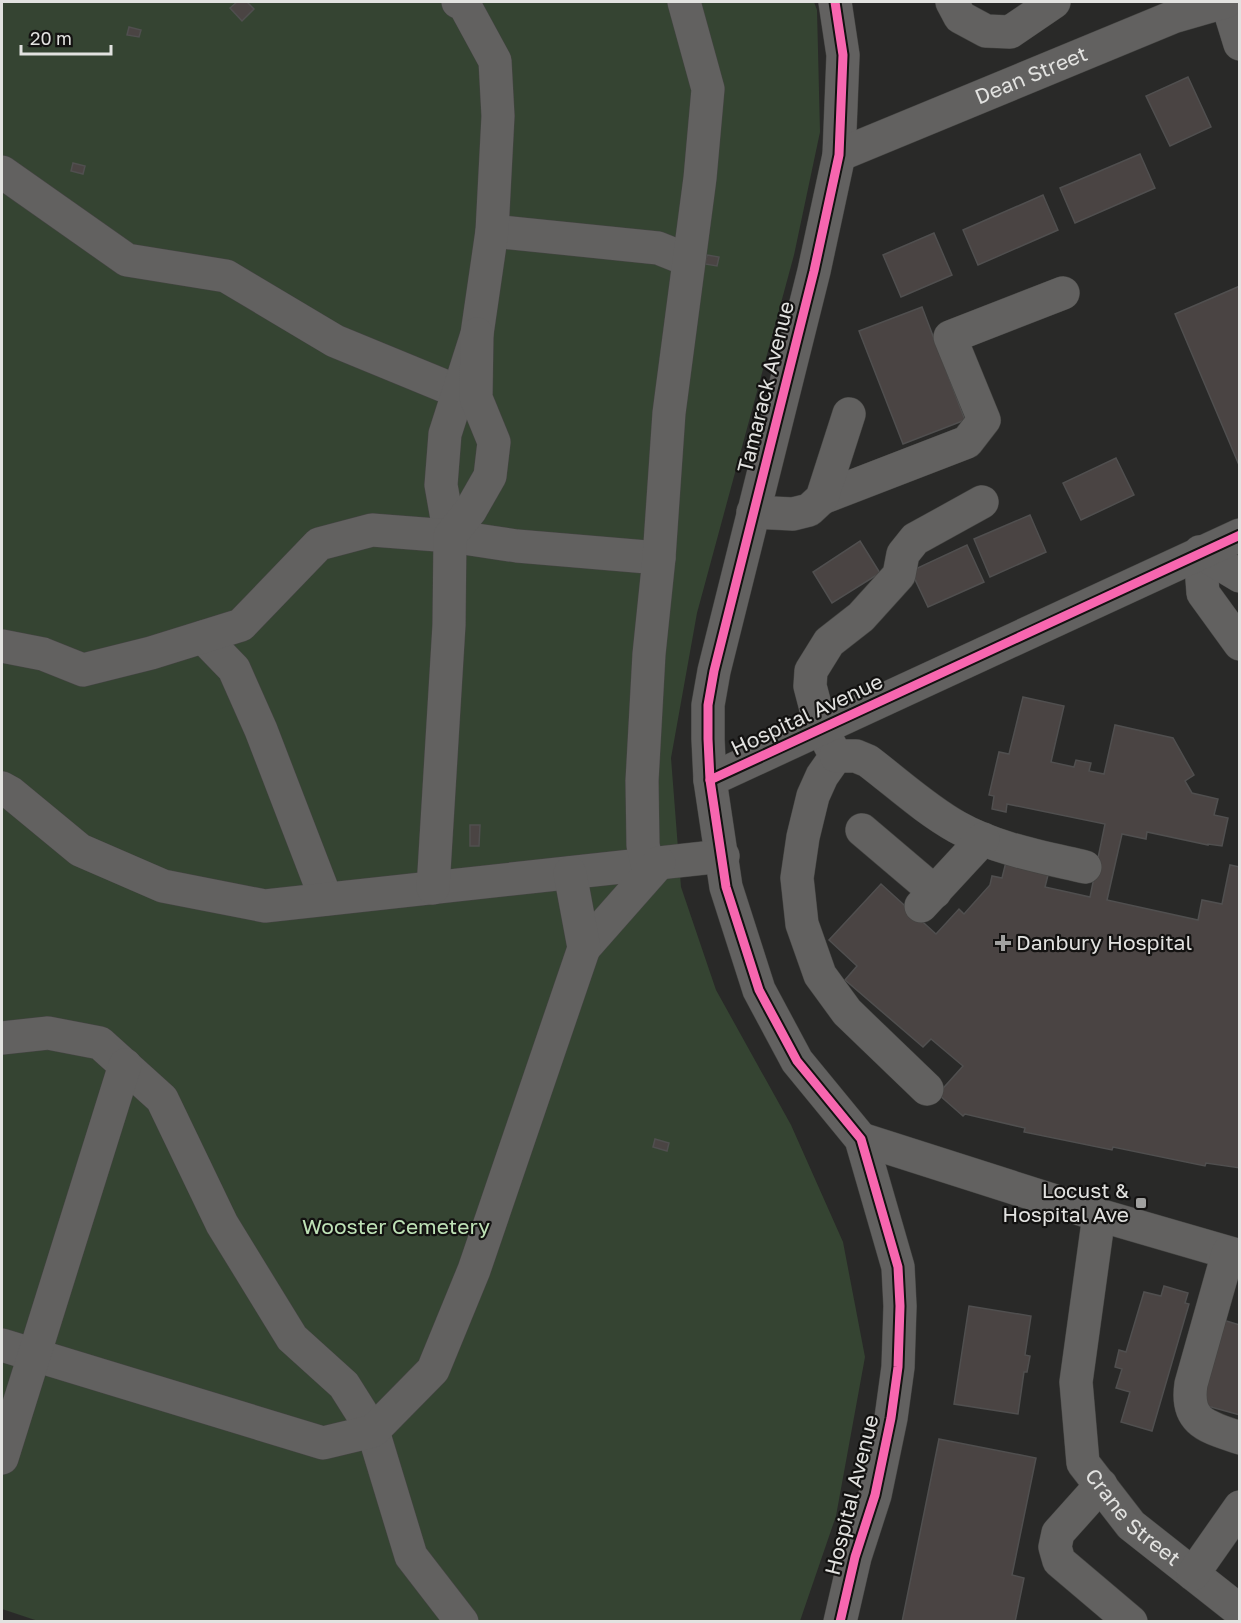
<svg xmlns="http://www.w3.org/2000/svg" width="1241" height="1623" viewBox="0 0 1241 1623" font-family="'Golos Text',sans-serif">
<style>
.green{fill:#354432}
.building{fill:#4a4443;stroke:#504f4f;stroke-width:1.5}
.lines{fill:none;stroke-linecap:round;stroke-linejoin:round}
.minor-casing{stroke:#444442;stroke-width:34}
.minor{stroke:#626160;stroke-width:33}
.cycleway-casing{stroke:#131211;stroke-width:13}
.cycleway{stroke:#f766af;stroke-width:9}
.poi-dot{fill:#a1a1a0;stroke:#131211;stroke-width:2}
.labels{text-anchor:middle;stroke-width:4.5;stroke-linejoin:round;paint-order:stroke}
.street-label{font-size:21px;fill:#e2e2e0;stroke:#131211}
.poi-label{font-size:21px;fill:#e2e2e0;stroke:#131211;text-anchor:start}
.park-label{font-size:21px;fill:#bee2b6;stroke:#131211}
</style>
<rect width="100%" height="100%" fill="#292928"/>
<path class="green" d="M2,2H814L817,10L820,132L794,255L697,613L671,758L681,887L716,990L791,1125L843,1242L865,1357L836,1516L800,1621L41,1622L2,1609Z"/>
<g class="building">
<path d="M237,2H247L254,9L242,21L230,8Z"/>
<path d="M129,27L141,30L139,37L127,35Z"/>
<path d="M1188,77L1211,127L1170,146L1146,96Z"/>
<path d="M1140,154L1155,188L1075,223L1060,188Z"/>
<path d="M73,163L85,166L83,174L71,171Z"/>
<path d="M1043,195L1058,230L978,265L963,230Z"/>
<path d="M934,233L952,275L901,297L883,255Z"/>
<path d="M707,255L719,257L717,266L705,264Z"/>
<path d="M1240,286V465H1239L1175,314Z"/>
<path d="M922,307L965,420L903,444L859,331Z"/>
<path d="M1116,458L1134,495L1081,520L1063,483Z"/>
<path d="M1030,515L1046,552L990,577L974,539Z"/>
<path d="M860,541L880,573L832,603L813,572Z"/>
<path d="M967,545L984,582L928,607L911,571Z"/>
<path d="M1023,697L1064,706L1051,762L1074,767L1076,760L1091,763L1089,771L1104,774L1115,725L1173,738L1194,775L1185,781L1192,793L1218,799L1214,815L1228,818L1222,846L1208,844V845L1147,832L1146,839L1122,834L1107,900L1198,920L1202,900L1222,904L1230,865L1240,867V1168L1206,1163L1205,1166L1113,1147L1112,1150L1024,1132L1025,1128L965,1114L963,1116L938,1094L963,1066L931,1039L923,1047L845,980L857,966L829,940L881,884L936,934L959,909L964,914L990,885L992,876L1002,878L1006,862L1049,871L1045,887L1090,897L1105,824L1007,804L1006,812L992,809L994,796L989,795L999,752L1009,754Z"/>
<path d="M470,825H480L479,846H470Z"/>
<path d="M655,1139L669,1143L667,1151L653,1147Z"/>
<path d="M1164,1286L1188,1293L1185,1303L1189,1304L1152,1431L1121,1422L1130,1392L1116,1388L1122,1369L1115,1367L1119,1350L1126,1352L1144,1292L1161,1296Z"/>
<path d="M969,1306L1031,1316L1025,1355L1030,1356L1027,1372H1024L1018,1414L954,1404Z"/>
<path d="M1223,1320L1240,1325V1415L1200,1404Z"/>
<path d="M939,1439L1036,1458L1012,1575L1024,1578L1015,1622H902Z"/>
</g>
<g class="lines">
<g class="minor-casing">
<g id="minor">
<path d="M835,2L843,55L839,155L814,271L714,671L708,705V739L710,780L726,887L759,990L797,1061L861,1139L898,1267L900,1306L898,1367L891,1418L875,1495L855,1557L840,1622"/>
<path d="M952,2L960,17L986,31L1010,32L1054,2"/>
<path d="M1227,2L1240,44"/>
<path id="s1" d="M839,155L1173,17L1225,2"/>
<path d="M2,172L127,260L226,276L335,341L459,392"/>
<path d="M492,231L658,248L688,260"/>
<path d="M822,498L967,442L984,420L950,337L1063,293"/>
<path d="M753,512L793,514L809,510L822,498L849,414"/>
<path d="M450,536L441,485L445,434L477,334L492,231L498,116L495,61L464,4L458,2"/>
<path d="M1200,552L1203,593L1240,644"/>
<path d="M1200,552L1240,576"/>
<path d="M203,637L234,669L261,730L326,899"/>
<path d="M2,646L43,654L83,670L151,653L241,625L319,544L372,530L450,536L517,546L659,558"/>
<path d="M831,747L821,728L810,686L811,671L829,642L861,617L899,575L903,554L915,539L982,502"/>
<path d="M836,756L822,776L813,796L803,837L797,878L802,924L820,975L847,1012L927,1089"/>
<path d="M836,756H856L868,761C897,783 925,809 957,827C996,849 1042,857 1085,867"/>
<path d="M710,780L1240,535"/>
<path d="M2,788L11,793L80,850L163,886L265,906L723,856"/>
<path d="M862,830L935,892"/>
<path d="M647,864L643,845L642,781L649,654L659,558L669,413L700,178L708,89L684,2"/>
<path d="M433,888L449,625L450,536L470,511L490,476L494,442L476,398L477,334"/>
<path d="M921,906L983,839"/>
<path d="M584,948L659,863"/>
<path d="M2,1038L48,1033L100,1043L162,1099L222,1224L292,1338L344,1385L373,1431L411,1556L462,1622"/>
<path d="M861,1139L1099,1215L1240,1256"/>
<path id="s2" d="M1099,1215L1076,1382L1083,1463L1131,1525L1240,1611"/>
<path d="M1228,1253L1191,1384C1185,1423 1208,1427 1240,1438"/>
<path d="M2,1345L323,1443L373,1431L433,1370L474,1270L584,948L570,873"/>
<path d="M2,1458L125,1065"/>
<path d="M1101,1485L1058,1533L1055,1547L1059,1561L1131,1622"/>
<path d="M1193,1574L1240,1507"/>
</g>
</g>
<use href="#minor" class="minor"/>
<g class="cycleway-casing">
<g id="cycleway">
<path d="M835,2L843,55L839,155L814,271L714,671L708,705V739L710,780L726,887L759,990L797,1061L861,1139L898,1267L900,1306L898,1367L891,1418L875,1495L855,1557L840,1622"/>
<path d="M710,780L1240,535"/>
</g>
</g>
<use href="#cycleway" class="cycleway"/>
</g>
<g class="poi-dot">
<path d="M1000 934h6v6h6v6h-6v6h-6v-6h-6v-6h6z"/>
<rect x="1135" y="1197" width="12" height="12" rx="3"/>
</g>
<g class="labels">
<g class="street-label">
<text dy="7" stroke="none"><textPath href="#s1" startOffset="208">Dean Street</textPath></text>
<text transform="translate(766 387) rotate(-76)" y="7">Tamarack Avenue</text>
<text transform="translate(807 715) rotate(-25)" y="7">Hospital Avenue</text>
<text transform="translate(852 1495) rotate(-76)" y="7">Hospital Avenue</text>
<text dy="7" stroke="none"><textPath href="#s2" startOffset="324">Crane Street</textPath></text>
</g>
<g class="poi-label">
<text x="1016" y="950">Danbury Hospital</text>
<text x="1129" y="1198" text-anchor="end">Locust &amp;<tspan x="1129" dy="24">Hospital Ave</tspan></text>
</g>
<g class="park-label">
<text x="396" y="1234">Wooster Cemetery</text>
</g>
</g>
<rect width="1241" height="1623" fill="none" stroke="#e2e2e0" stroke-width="6"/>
<path d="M21 45v9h90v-9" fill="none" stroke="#e2e2e0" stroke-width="3"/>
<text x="30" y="45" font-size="18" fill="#e2e2e0" stroke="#131211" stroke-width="4.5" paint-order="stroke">20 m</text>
</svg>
